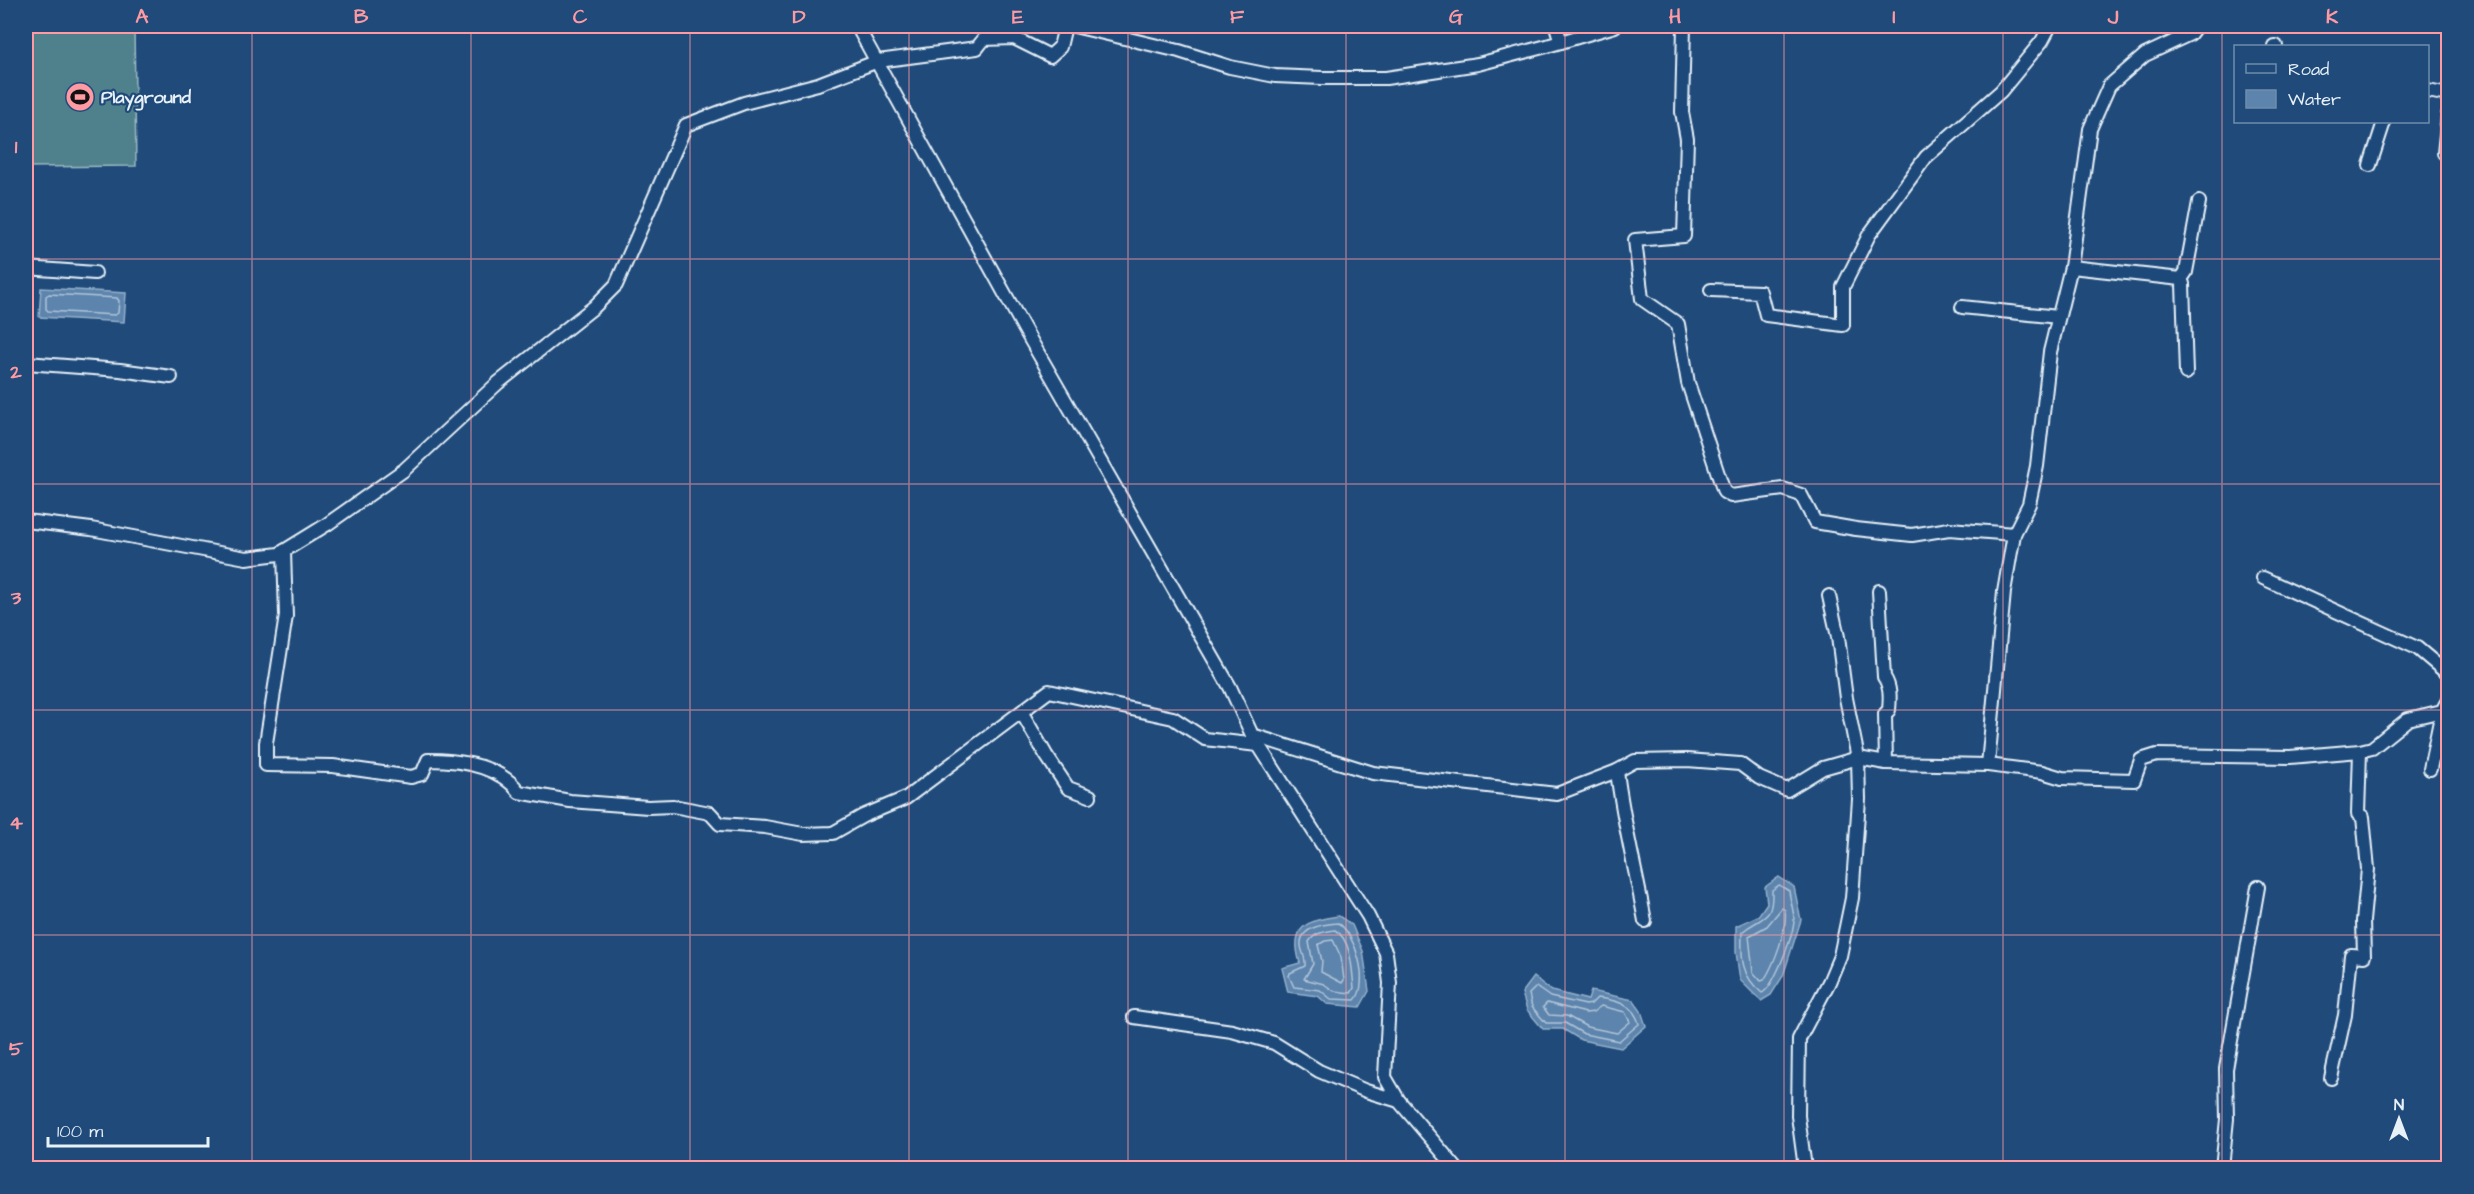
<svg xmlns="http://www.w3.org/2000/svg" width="2474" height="1194" viewBox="0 0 2474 1194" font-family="'Architects Daughter',sans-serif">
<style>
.pitch{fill:#50818c;stroke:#9cb9c2;stroke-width:1.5}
.water{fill:#5d84ac;stroke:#95b0ca;stroke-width:1.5}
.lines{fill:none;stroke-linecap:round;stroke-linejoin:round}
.shore{stroke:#b0c5da;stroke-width:1.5}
.minor-casing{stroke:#e8f1f8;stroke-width:16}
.minor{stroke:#1f4a7a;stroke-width:12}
.grid{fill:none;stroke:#ff9aa2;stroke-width:1.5;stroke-opacity:0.55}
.labels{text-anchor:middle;stroke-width:4.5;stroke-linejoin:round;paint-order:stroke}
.poi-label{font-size:18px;font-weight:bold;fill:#e8f1f8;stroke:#1f4a7a;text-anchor:start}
.neatline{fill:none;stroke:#ff9aa2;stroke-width:2}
.grid-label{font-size:20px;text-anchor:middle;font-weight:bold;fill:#ff9aa2}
</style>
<rect width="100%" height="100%" fill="#1f4a7a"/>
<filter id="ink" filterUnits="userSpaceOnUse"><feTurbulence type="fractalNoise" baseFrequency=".0167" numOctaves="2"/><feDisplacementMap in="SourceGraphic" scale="12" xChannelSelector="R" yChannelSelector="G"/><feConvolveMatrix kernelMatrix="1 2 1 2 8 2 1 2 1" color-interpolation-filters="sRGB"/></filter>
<g filter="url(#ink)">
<path class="pitch" d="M134,26L136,166L26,167V29Z"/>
<g class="water">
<path d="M41,288L126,293L124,322L39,317Z"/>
<path d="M1779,877L1794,887L1801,920L1783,976L1771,995L1761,1001L1740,980L1736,952V926L1758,916L1767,903L1765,887Z"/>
<path d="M1339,916L1352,925L1363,951L1369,991L1360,1007L1327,1004L1318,996L1288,992L1282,968L1300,963C1289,927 1306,920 1339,916Z"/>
<path d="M1534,977L1552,991L1588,1000L1591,991L1633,1000L1641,1011L1646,1026L1621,1048L1581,1040L1563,1029H1543L1527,1010L1522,993Z"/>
</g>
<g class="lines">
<g class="shore">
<path d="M49,294L117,298L119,301L118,313L115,315L48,311L46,309V296Z"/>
<path d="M1779,885L1789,891C1790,900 1794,911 1794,920C1794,933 1774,988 1762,993C1741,976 1741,958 1742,932C1762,915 1773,923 1772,890Z"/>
<path d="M1782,908L1785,910C1788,928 1774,965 1764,980L1761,981L1753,972L1749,936L1767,926Z"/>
<path d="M1338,923C1356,934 1370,984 1355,1000L1331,999L1320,990L1294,987L1289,976L1290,973L1305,966C1306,958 1302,953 1301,946C1299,927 1324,924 1338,923Z"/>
<path d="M1335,930C1352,940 1352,971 1354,988L1351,993L1334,991L1324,984L1304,979L1313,964L1309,942C1315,932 1325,932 1335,930Z"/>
<path d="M1333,940L1341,957L1344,980L1342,983L1321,972L1322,961L1318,945L1325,941Z"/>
<path d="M1536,987L1550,997L1586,1005L1591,1004L1597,998C1616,1000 1634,1004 1639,1024L1619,1041L1584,1034L1565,1023H1546L1532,1007L1529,994Z"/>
<path d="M1547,1003L1586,1013L1593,1012L1601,1006L1625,1012L1630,1022L1617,1033L1587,1027L1567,1016L1549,1015L1543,1007Z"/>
</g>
<g class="minor-casing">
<g id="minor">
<path d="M857,26L1026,332L1230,687L1252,735L1368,916L1386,953L1390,983L1385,1077L1399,1101L1456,1168"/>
<path d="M1074,26L1179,51L1230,67L1275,76L1322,78H1386L1478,64L1547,46L1615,26"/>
<path d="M1556,26L1561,42"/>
<path d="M1684,26L1682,112L1687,139L1684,236L1635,240L1642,299L1678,324L1688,383L1724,492L1731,496L1783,489L1801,495L1815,522L1856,529L1912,535L1949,529L2014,534"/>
<path d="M2274,46H2276"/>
<path d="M2428,91L2448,95"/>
<path d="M2448,114L2444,153L2448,154"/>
<path d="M2370,165L2384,122"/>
<path d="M2071,267L2181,279L2183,284L2186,373"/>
<path d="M26,268L95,273"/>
<path d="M2181,279L2186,272L2199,202"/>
<path d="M1711,290L1760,292L1766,315L1843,325V287L1869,235L1926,157L2001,91L2042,41L2050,26"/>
<path d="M1962,307L2058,317"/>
<path d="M26,363L120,370L171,377"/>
<path d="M26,521L91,529L246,558L279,554L326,525L404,470L498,383L594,307L616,285L686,125L744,103L818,84L878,61L977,48L984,39L1014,38L1050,56L1060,47L1065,26"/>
<path d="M284,551L286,616L266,743V765L333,766L411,777L422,774L428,760C460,760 499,765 519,792L570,801L648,807L673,806L710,813L720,824L765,827L803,834L833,833L863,816L906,798L1049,691L1173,718L1205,739L1258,745"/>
<path d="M2263,578L2417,648L2448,674"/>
<path d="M1879,591L1884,677C1891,687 1890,699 1889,710L1885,714L1886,763"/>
<path d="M1022,713L1046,755L1068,788L1090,796"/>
<path d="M1252,735L1373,773L1557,794L1617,771L1635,761L1687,760L1740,764L1759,778L1787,790L1823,768L1858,758L1886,763L1988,765L2042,772L2062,778L2134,780L2141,760L2157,755L2290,757L2360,751L2372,748L2408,719L2442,711L2448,700"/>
<path d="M1988,765L2004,592L2014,534L2029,504L2037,466L2050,352L2071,267L2090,129L2109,86L2145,55L2190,34L2196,26"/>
<path d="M2430,769L2442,711"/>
<path d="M1617,771C1623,822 1636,871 1645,921"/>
<path d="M1134,1017L1232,1031L1274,1043L1319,1071L1366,1091L1399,1101"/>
<path d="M2331,1078L2345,1015L2351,955L2364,956L2363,921L2368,869L2363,817L2358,814L2360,751"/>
<path d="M1805,1168L1798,1116L1799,1039L1829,982L1840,956L1852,898L1859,799L1858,758L1846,698L1838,637L1829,596"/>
<path d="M2222,1168L2227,1119L2226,1069L2258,887"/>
</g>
</g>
<use href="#minor" class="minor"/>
</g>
</g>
<path class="grid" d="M252,26V1168M471,26V1168M690,26V1168M909,26V1168M1128,26V1168M1346,26V1168M1565,26V1168M1784,26V1168M2003,26V1168M2222,26V1168M26,259H2448M26,484H2448M26,710H2448M26,935H2448"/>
<defs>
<g id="stadium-disc" transform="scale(1.5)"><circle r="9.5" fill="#ff9aa2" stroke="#1f4a7a"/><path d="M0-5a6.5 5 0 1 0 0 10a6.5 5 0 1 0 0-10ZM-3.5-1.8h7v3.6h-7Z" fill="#111"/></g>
</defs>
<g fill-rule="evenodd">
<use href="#stadium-disc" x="80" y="97"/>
</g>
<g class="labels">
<g class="poi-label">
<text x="101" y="103">Playground</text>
</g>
</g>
<rect width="2474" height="1194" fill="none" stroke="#1f4a7a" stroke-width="66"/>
<rect x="2234" y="45" width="195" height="78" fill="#1f4a7a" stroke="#6f8dac" stroke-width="1.5"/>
<rect x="2246" y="64" width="30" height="9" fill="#1f4a7a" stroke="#6f8dac" stroke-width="1.5"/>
<text x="2288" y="75" font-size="18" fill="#e8f1f8">Road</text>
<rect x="2246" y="90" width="30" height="18" fill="#5d84ac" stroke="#6f8dac" stroke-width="1.5"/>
<text x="2288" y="105" font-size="18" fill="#e8f1f8">Water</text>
<g transform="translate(2399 1119)" stroke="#1f4a7a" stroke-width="4.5" paint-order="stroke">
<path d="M0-4.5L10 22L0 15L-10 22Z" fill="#e8f1f8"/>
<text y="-9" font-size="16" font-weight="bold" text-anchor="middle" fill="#e8f1f8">N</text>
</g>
<path d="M48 1137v9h160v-9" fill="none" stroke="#e8f1f8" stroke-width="3"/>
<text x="57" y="1137" font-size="18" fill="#e8f1f8" stroke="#1f4a7a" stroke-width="4.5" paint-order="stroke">100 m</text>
<rect x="33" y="33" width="2408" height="1128" class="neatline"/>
<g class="grid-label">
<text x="142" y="23">A</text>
<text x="361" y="23">B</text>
<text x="580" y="23">C</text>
<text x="799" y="23">D</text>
<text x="1018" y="23">E</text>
<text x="1237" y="23">F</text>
<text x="1456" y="23">G</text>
<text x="1675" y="23">H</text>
<text x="1894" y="23">I</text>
<text x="2113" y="23">J</text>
<text x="2332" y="23">K</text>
<text x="16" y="153">1</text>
<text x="16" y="378">2</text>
<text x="16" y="604">3</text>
<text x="16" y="829">4</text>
<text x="16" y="1055">5</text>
</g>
</svg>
